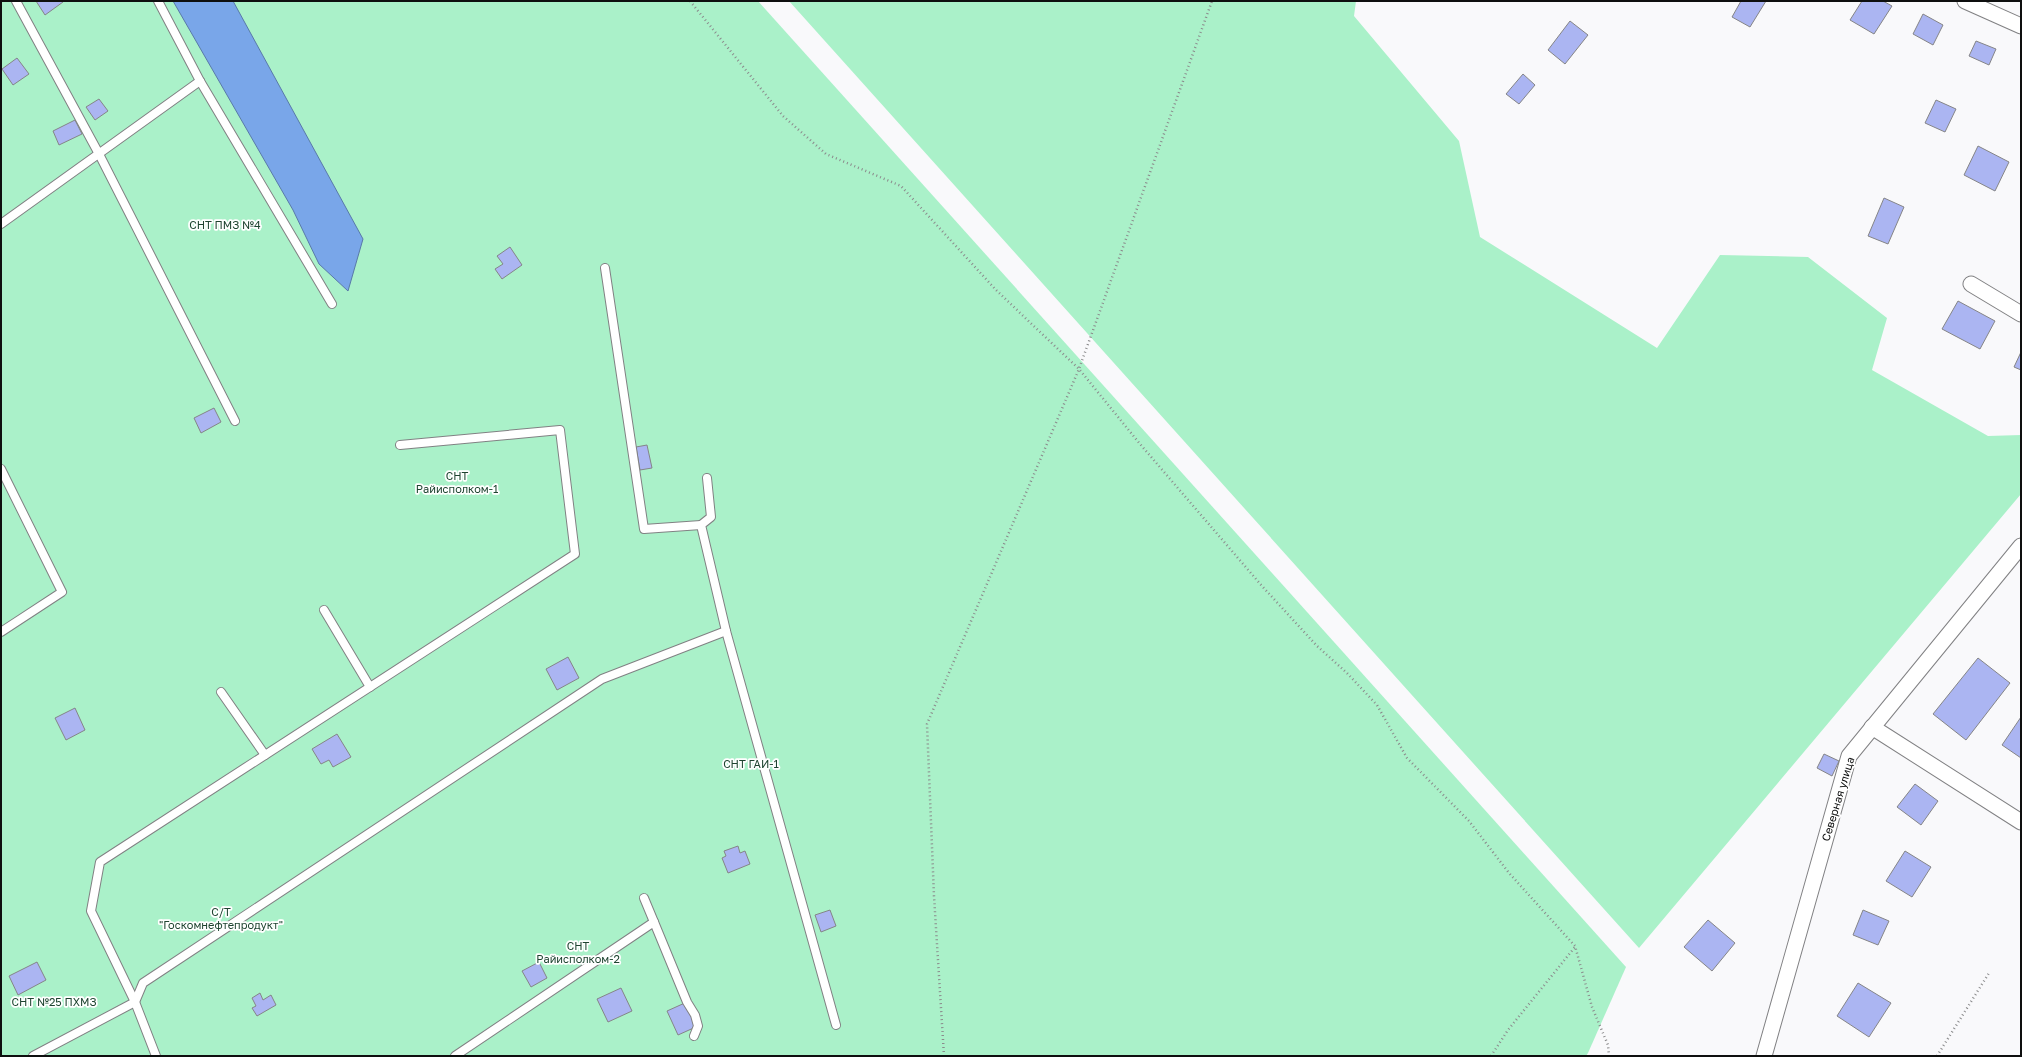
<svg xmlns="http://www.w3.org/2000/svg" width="2022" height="1057" viewBox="0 0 2022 1057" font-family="'Golos Text',sans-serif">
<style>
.green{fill:#aaf1c9}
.water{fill:#79a6e9;stroke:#5979a8}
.building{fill:#abb5f2;stroke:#858587}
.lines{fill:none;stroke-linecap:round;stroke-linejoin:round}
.service-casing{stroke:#818183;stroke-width:10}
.minor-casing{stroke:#818183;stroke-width:17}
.path{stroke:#8b8b8c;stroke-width:2.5;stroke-dasharray:1 3;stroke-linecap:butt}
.service{stroke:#fff;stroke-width:8}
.minor{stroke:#fff;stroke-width:15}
.labels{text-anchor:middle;stroke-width:3.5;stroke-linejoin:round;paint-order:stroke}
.park-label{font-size:11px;fill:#1e4430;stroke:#fff}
.street-label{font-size:11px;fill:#0e0f0f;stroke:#fff}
</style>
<rect width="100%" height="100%" fill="#f9f9fb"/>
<g class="green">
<path d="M1,1H758L1626,967L1588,1053L1586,1056H1Z"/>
<path d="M789,1H1356L1354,16L1459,141L1480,237L1657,348L1720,255L1808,257L1887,318L1872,370L1988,436L2021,435V494L1639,948Z"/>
</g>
<path class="water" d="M173,1H233L363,239L348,291L319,264L293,210Z"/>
<g class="building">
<path d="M36,1H62L63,2L45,15Z"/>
<path d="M1741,1H1766L1750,27L1732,17Z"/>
<path d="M1862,1H1883L1892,6L1874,34L1850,20Z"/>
<path d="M1923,14L1943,25L1933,45L1913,34Z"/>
<path d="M1570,21L1588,35L1565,64L1548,50Z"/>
<path d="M1976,41L1996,49L1989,65L1969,56Z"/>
<path d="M17,58L29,74L13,85L2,69Z"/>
<path d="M1523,74L1535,85L1519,104L1506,94Z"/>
<path d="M99,99L108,111L95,120L86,107Z"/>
<path d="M1936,100L1956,109L1945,132L1925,123Z"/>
<path d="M75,120L82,134L59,145L53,131Z"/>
<path d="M1978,146L2009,162L1995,191L1964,175Z"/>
<path d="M1884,198L1904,207L1888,244L1868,236Z"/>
<path d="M510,247L522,265L502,279L495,269L503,264L497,256Z"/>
<path d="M1958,301L1995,321L1980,349L1942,329Z"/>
<path d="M2021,352V370L2014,367Z"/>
<path d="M214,408L221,422L201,433L194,418Z"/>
<path d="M647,445L652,468L640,470L636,447Z"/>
<path d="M568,657L579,678L557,690L546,669Z"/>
<path d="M1978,658L2010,683L1966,740L1933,714Z"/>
<path d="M75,708L85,730L66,740L55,718Z"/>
<path d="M2021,717V758L2002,745Z"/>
<path d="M337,734L351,757L333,767L329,760L321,764L312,749Z"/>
<path d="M1824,754L1839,761L1832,776L1817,768Z"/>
<path d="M1915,784L1938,801L1921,825L1897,807Z"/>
<path d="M738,846L740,853L745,851L750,864L728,873L722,858L726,856L724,851Z"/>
<path d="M1905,851L1931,867L1912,897L1886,881Z"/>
<path d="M830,910L836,926L821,932L815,915Z"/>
<path d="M1863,910L1889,921L1878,945L1853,935Z"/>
<path d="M1708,920L1735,943L1712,971L1684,947Z"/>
<path d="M37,962L46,980L18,995L9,976Z"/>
<path d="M539,962L547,978L531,987L522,971Z"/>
<path d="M1858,983L1891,1003L1869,1037L1837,1016Z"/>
<path d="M621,988L632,1011L608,1022L597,999Z"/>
<path d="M260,993L263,1000L271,995L276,1005L257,1016L252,1008L256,1006L252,998Z"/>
<path d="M687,1002L698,1026L678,1035L667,1011Z"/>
</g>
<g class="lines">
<g class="service-casing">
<g id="service">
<path d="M16,1L99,154L235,421"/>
<path d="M158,1L200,81L332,304"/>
<path d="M1,224L200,81"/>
<path d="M605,268L644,529L701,525"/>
<path d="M1,469L62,592L1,632"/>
<path d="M707,478L711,517L701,525L726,631L836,1025"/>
<path d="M324,610L370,687"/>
<path d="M221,692L265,755"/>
<path d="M644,898L654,922"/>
<path d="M33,1056L135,1002L143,983L602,679L726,631"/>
<path d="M156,1056L135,1002L91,911L100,862L575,554L560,430L400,445"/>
<path d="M455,1056L654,922L687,1002L695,1015L698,1026L694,1036"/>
</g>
</g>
<g class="minor-casing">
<g id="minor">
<path d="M1965,1L2021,26"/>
<path d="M1971,284L2021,314"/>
<path d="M1872,727L2021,822"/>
<path d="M1764,1056L1849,756L2021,546"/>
</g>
</g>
<g class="path">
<path d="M690,1L783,116L826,154L901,186L996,290L1079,369L1140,444L1262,586L1317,646L1347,673L1377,705L1407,758L1469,821L1509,873L1575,946L1592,1007L1608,1045L1609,1056"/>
<path d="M944,1056L934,896L927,724L1079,369L1212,1"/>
<path d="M1491,1056L1508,1030L1575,947"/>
<path d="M1937,1056L1989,973"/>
</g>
<use href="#service" class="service"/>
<use href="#minor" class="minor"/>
</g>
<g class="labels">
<g class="park-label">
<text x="225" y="229">СНТ ПМЗ №4</text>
<text x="457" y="480">СНТ<tspan x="457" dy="13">Райисполком-1</tspan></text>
<text x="751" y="768">СНТ ГАИ-1</text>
<text x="221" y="916">С/Т<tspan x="221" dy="13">"Госкомнефтепродукт"</tspan></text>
<text x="578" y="950">СНТ<tspan x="578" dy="13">Райисполком-2</tspan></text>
<text x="54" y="1006">СНТ №25 ПХМЗ</text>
</g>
<g class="street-label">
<text transform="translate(1838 799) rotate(-73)" y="4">Северная улица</text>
</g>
</g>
<rect width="2022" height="1057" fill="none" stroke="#0e0f0f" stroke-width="4"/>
</svg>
